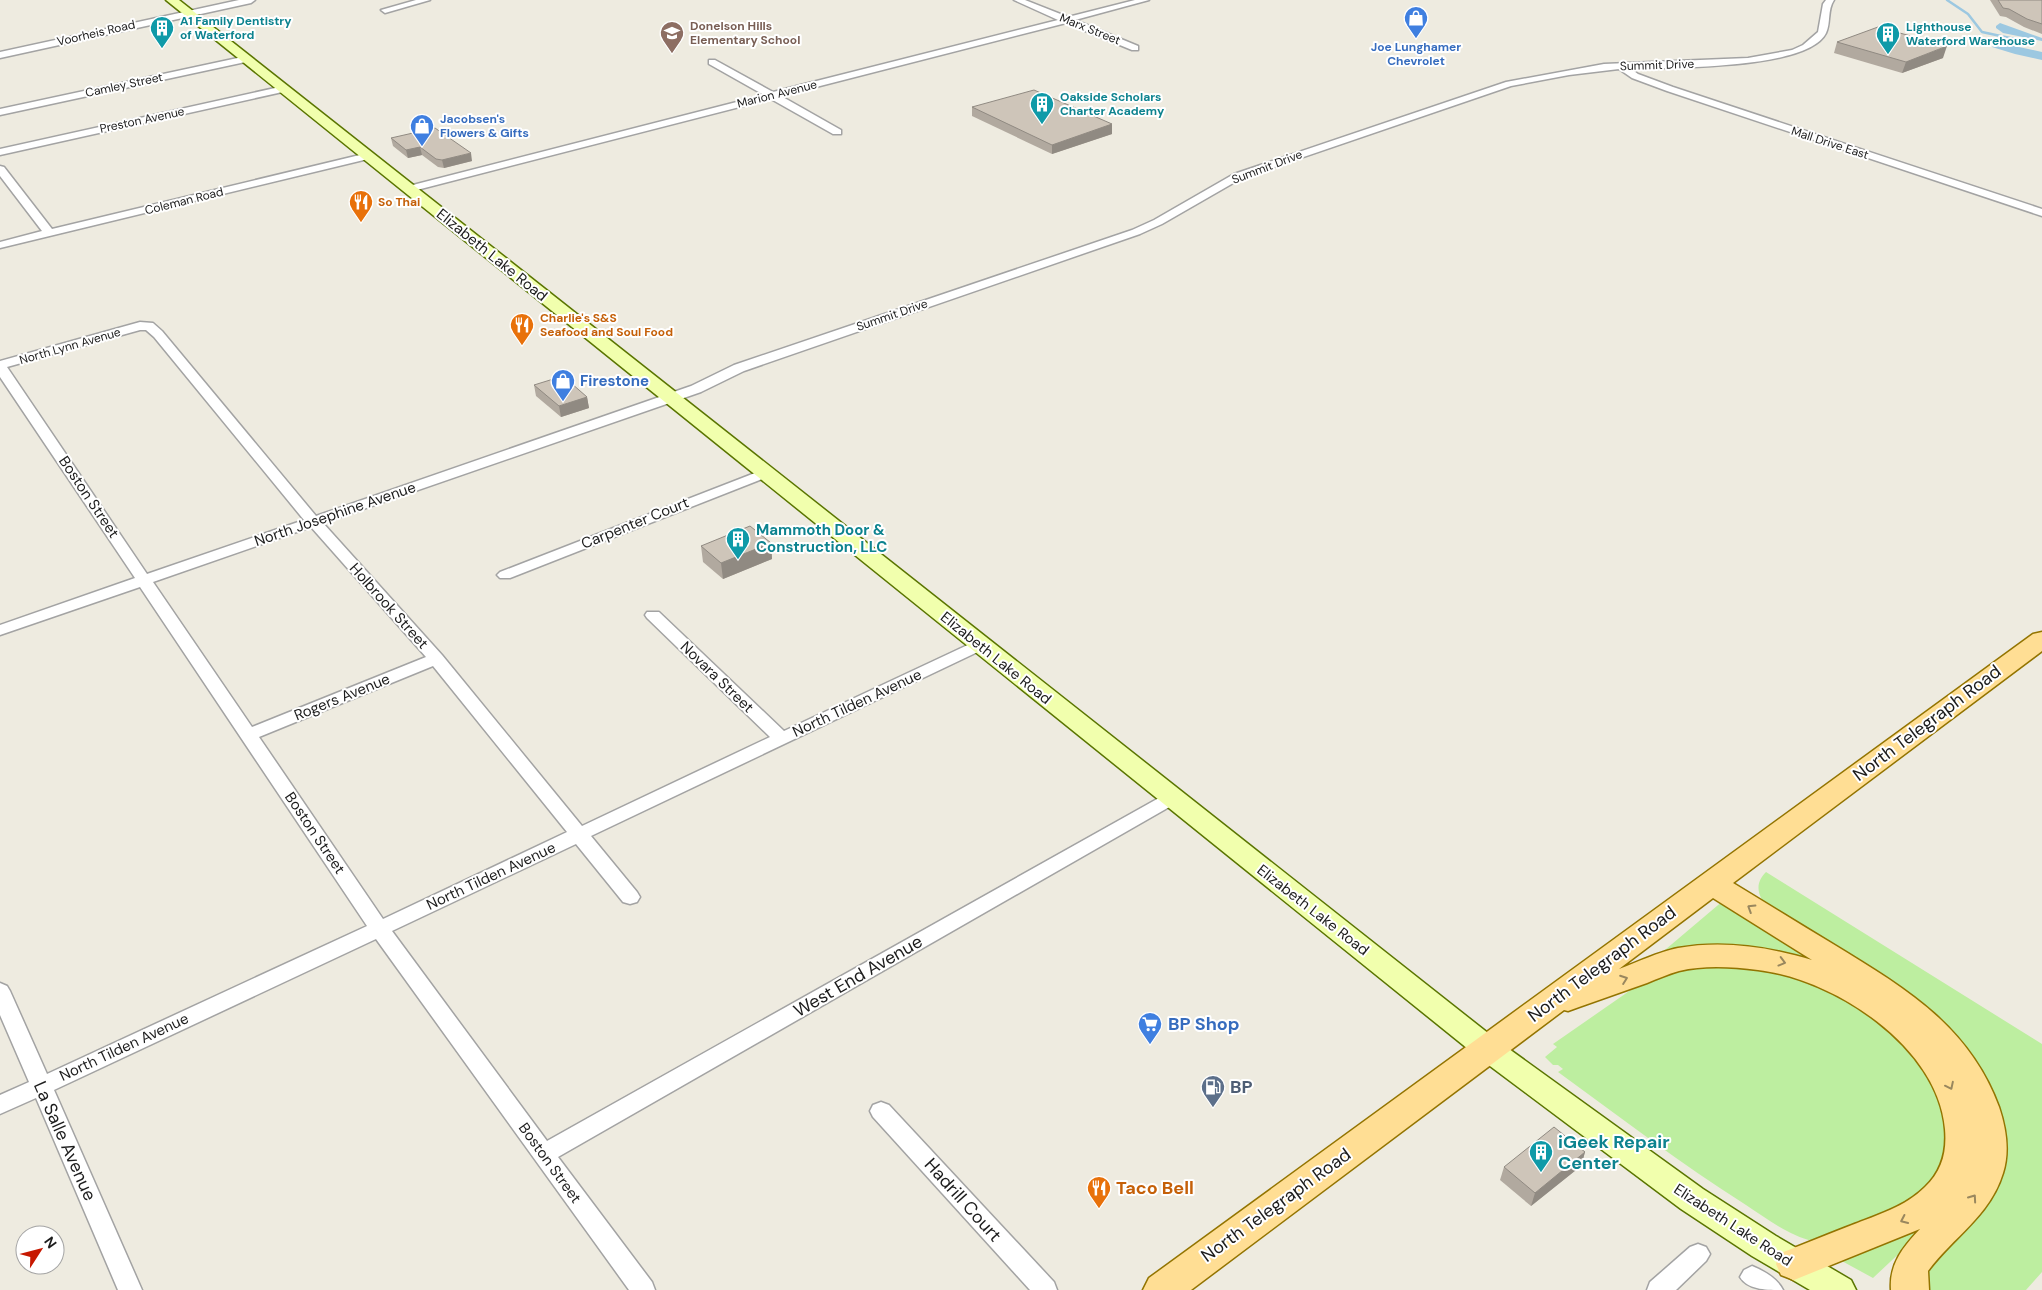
<svg xmlns="http://www.w3.org/2000/svg" width="2042" height="1290" viewBox="0 0 2042 1290" font-family="'DM Sans',sans-serif">
<style>
.grass{fill:#bdeea0}
.water{fill:#9cc8e1}
.lines{fill:none;stroke-linecap:round;stroke-linejoin:round}
.stream{stroke:#9cc8e1;stroke-width:2.5}
.street-casing{stroke:#a3a3a3;stroke-width:3}
.secondary-casing{stroke:#5a7500;stroke-width:3}
.primary-casing{stroke:#937400;stroke-width:3}
.street{fill:#fff;fill-rule:evenodd}
.secondary{fill:#f1ffad;fill-rule:evenodd}
.primary{fill:#ffde94;fill-rule:evenodd}
.wall{fill:#b1a99f}
.shaded-wall{fill:#908a82}
.building{fill:#cec5b9;stroke:#908a82}
.oneway{stroke:#99875e}
.labels{text-anchor:middle;stroke-width:4;stroke-linejoin:round;paint-order:stroke}
.far-culture-label{font-size:12px;font-weight:bold;fill:#0d838f;stroke:#fff;text-anchor:start}
.far-education-label{font-size:12px;font-weight:bold;fill:#785e54;stroke:#fff;text-anchor:start}
.far-street-label{font-size:12px;fill:#1c1c1c;stroke:#fff}
.far-shop-label{font-size:12px;font-weight:bold;fill:#366cbe;stroke:#fff}
.far-food-label{font-size:12px;font-weight:bold;fill:#c56008;stroke:#fff;text-anchor:start}
.street-label{font-size:15px;fill:#1c1c1c;stroke:#fff}
.shop-label{font-size:15px;font-weight:bold;fill:#366cbe;stroke:#fff;text-anchor:start}
.culture-label{font-size:15px;font-weight:bold;fill:#0d838f;stroke:#fff;text-anchor:start}
.near-street-label{font-size:18px;fill:#1c1c1c;stroke:#fff}
.near-shop-label{font-size:18px;font-weight:bold;fill:#366cbe;stroke:#fff;text-anchor:start}
.near-service-label{font-size:18px;font-weight:bold;fill:#4e5e75;stroke:#fff;text-anchor:start}
.near-culture-label{font-size:18px;font-weight:bold;fill:#0d838f;stroke:#fff;text-anchor:start}
.near-food-label{font-size:18px;font-weight:bold;fill:#c56008;stroke:#fff;text-anchor:start}
</style>
<rect width="100%" height="100%" fill="#eeebe0"/>
<g class="grass">
<path d="M1766,872L2042,1044V1272L2026,1290H1929L1924,1274L1997,1133L1768,909C1759,897 1753,885 1766,872Z"/>
<path d="M1724,900L1731,901C1767,924 1804,947 1840,970C1858,981 1878,992 1895,1005C1953,1051 2009,1128 1957,1199L1873,1278L1840,1260L1838,1256C1868,1244 1924,1227 1946,1203C1961,1188 1972,1163 1974,1142C1976,1101 1933,1042 1903,1016C1873,990 1835,971 1797,959C1752,944 1705,944 1659,955Z"/>
<path d="M1707,960L1823,981L1908,1040L1947,1103V1156L1935,1179L1909,1205L1813,1241C1789,1236 1766,1218 1746,1205C1681,1164 1620,1117 1558,1072L1563,1069L1558,1065H1553L1545,1057L1557,1047L1553,1044L1648,978Z"/>
</g>
<g class="water">
<path d="M2000,23L2042,38V41L2003,33L1996,28V26Z"/>
<path d="M1996,44H2005L2042,52V60L2015,54L1992,47Z"/>
</g>
<g class="lines">
<path class="stream" d="M1947,0L1968,14L1982,32L2024,41"/>
<g class="street-casing">
<g id="street">
<path d="M239,0H255L251,3L0,58V52Z"/>
<path d="M416,0H430L385,13L381,10Z"/>
<path d="M1014,0H1025L1068,17L1135,0H1149L1075,20L1138,46V50H1132L1066,23L781,96L841,130V134H833L771,99L409,192L404,189L405,187L764,95L709,64V60H715L773,92L1058,20Z"/>
<path d="M1826,0H1834C1827,10 1831,23 1826,33C1808,70 1669,67 1631,69L1638,74L1673,87L2042,209V216L1667,91L1632,78L1619,69L1569,75L1511,86L1242,178L1162,224L1140,234L744,371L701,392L323,523L442,655L582,826L770,737L647,618L645,615L647,612H659L784,731L974,642H986L988,645L986,648L591,836L637,892L640,897L637,902L630,904L623,902L576,844L392,931L547,1141L1166,794L1172,792L1178,794L1181,798L1178,802L558,1157L652,1282L655,1290H629L376,939L54,1090L142,1290H118L36,1098L0,1114V1095L29,1082L0,1015V983L7,986L10,991L47,1074L367,926L140,587L0,635V625L135,578L0,377V361L140,322L153,323L162,331L316,516L691,386L734,365L1132,230L1154,220L1234,174L1506,82L1604,64L1748,58L1792,50L1803,45L1818,32L1823,4ZM140,330H146L154,337L304,520L147,574L7,367ZM311,527L426,657L252,727L153,582ZM433,666L567,832L383,919L259,737Z"/>
<path d="M247,56L250,57V61L0,115V109Z"/>
<path d="M284,86L289,89L287,91L0,155V149Z"/>
<path d="M368,153L372,154L373,156L372,158L0,248V242L42,231L0,176V166L4,167L52,229Z"/>
<path d="M765,469L770,470L772,473L770,476L510,578H500L497,575L500,572Z"/>
<path d="M881,1102L889,1105L1054,1282L1057,1290H1030L873,1117L870,1111L873,1105Z"/>
<path d="M1698,1244L1706,1247L1710,1254L1706,1261L1676,1290H1647L1650,1282L1690,1247Z"/>
<path d="M1752,1266C1764,1271 1777,1278 1783,1290C1766,1290 1748,1290 1740,1277L1744,1270Z"/>
</g>
</g>
<g class="secondary-casing">
<path id="secondary" d="M166,0H179L1498,1041L1703,1189L1776,1236L1851,1280L1856,1290H1810L1752,1256L1681,1209L1478,1057Z"/>
</g>
<g class="primary-casing">
<path id="primary" d="M2042,632V651L1733,883C1766,903 1800,924 1833,944C1903,987 1969,1025 1999,1107C2006,1128 2010,1151 2003,1173C1990,1216 1953,1237 1928,1271L1929,1290H1891C1889,1264 1903,1247 1920,1229L1794,1280L1781,1275L1776,1264L1781,1253C1805,1244 1828,1234 1852,1225C1877,1215 1905,1207 1925,1187C1942,1171 1947,1152 1945,1129C1938,1046 1834,979 1758,970C1732,967 1705,965 1679,971C1668,974 1657,979 1647,983C1624,991 1602,999 1579,1007L1568,1011L1564,1010L1191,1290H1143L1149,1278L2033,634ZM1713,898L1812,960C1769,947 1723,940 1678,948C1658,952 1638,962 1619,969Z"/>
</g>
<use href="#street" class="street"/>
<use href="#secondary" class="secondary"/>
<use href="#primary" class="primary"/>
</g>
<g class="wall">
<path d="M1990,0H2042V34L2024,27L2006,17L2000,16Z"/>
<path d="M1837,42L1943,58L1902,73L1834,53Z"/>
<path d="M972,107L1112,124V134L1052,154L972,116Z"/>
<path d="M391,138L472,161L444,168L438,167L422,155L408,158L393,146Z"/>
<path d="M534,385L587,397L589,408L561,417L536,396Z"/>
<path d="M771,543L772,559L723,579L703,562L701,546Z"/>
<path d="M1585,1152L1581,1166L1531,1206L1500,1180L1504,1167Z"/>
</g>
<g class="shaded-wall">
<path d="M1947,46L1943,58L1902,73L1906,62Z"/>
<path d="M1112,124V134L1052,154V145Z"/>
<path d="M420,147L422,155L408,158L406,150Z"/>
<path d="M471,153L472,161L444,168L442,160Z"/>
<path d="M587,397L589,408L561,417L559,406Z"/>
<path d="M771,543L772,559L723,579L721,563Z"/>
<path d="M1585,1152L1581,1166L1531,1206L1535,1193Z"/>
</g>
<g class="building">
<path d="M1998,0H2042V24L2027,19L2009,9L2003,8Z"/>
<path d="M1878,27L1947,46L1906,62L1837,42Z"/>
<path d="M1034,90L1112,124L1052,145L972,107Z"/>
<path d="M435,128L471,153L442,160L436,159L420,147L406,150L391,138Z"/>
<path d="M563,376L587,397L559,406L534,385Z"/>
<path d="M750,526L771,543L721,563L701,546Z"/>
<path d="M1554,1127L1585,1152L1535,1193L1504,1167Z"/>
</g>
<defs><path id="oneway-chevron" d="M-2-3.5L2.5 0L-2 3.5" fill="none" stroke-width="1.6" stroke-linecap="round" stroke-linejoin="round" transform="scale(1.25)"/></defs>
<g class="oneway">
<use href="#oneway-chevron" transform="translate(1751 908) rotate(-148)"/>
<use href="#oneway-chevron" transform="translate(1782 962) rotate(15)"/>
<use href="#oneway-chevron" transform="translate(1624 979) rotate(-20)"/>
<use href="#oneway-chevron" transform="translate(1950 1086) rotate(64)"/>
<use href="#oneway-chevron" transform="translate(1973 1198) rotate(-55)"/>
<use href="#oneway-chevron" transform="translate(1904 1220) rotate(155)"/>
</g>
<defs>
<g id="shop-pin" transform="scale(1.25)"><path d="M0 17L-7.5 6A9.5 9.5 0 1 1 7.5 6Z" fill="#3f7fe0" stroke="#fff"/><path d="M-5-2.5h2.3a2.7 3.5 0 0 1 5.4 0H5L5.5 6h-11ZM-1.5-2.5h3a1.5 2.3 0 0 0-3 0Z" fill="#fff"/></g>
<g id="building-pin" transform="scale(1.25)"><path d="M0 17L-7.5 6A9.5 9.5 0 1 1 7.5 6Z" fill="#0f9aa8" stroke="#fff"/><path d="M-4-6H4V6H1V3H-1V6H-4ZM-2.5-4.3h1.7v1.8h-1.7ZM.8-4.3h1.7v1.8H.8ZM-2.5-1h1.7V.8h-1.7ZM.8-1h1.7V.8H.8Z" fill="#fff"/></g>
<g id="school-pin" transform="scale(1.25)"><path d="M0 17L-7.5 6A9.5 9.5 0 1 1 7.5 6Z" fill="#8d6e63" stroke="#fff"/><path d="M0-5L7-2L0 1L-7-2ZM-4 1L0 2.5L4 1V4Q0 6-4 4Z" fill="#fff"/></g>
<g id="restaurant-pin" transform="scale(1.25)"><path d="M0 17L-7.5 6A9.5 9.5 0 1 1 7.5 6Z" fill="#e8710a" stroke="#fff"/><path d="M-5-6h1v4h1v-4h1v4h1v-4h1v5L-1.5 .5V6h-2V.5L-5-1ZM5-6V6H3V1.5H1.5Q1.5-4 5-6Z" fill="#fff"/></g>
<g id="supermarket-pin" transform="scale(1.25)"><path d="M0 17L-7.5 6A9.5 9.5 0 1 1 7.5 6Z" fill="#3f7fe0" stroke="#fff"/><path d="M-6-5.5h2.5l.6 2H6L4.5 2H-2.5L-4.4-4H-6ZM-1.5 3.2a1.3 1.3 0 1 0 .1 0ZM3 3.2a1.3 1.3 0 1 0 .1 0Z" fill="#fff"/></g>
<g id="fuel-pin" transform="scale(1.25)"><path d="M0 17L-7.5 6A9.5 9.5 0 1 1 7.5 6Z" fill="#5c6f8a" stroke="#fff"/><path d="M-5.5-6h7V0h2V4h1.3V-2.5L3-4.5l.8-.8L6-3V5H2.5V1h-1V6h-7ZM-4.2-4.7v3.2H.2V-4.7Z" fill="#fff"/></g>
</defs>
<g fill-rule="evenodd">
<use href="#shop-pin" x="1416" y="18"/>
<use href="#building-pin" x="162" y="28"/>
<use href="#school-pin" x="672" y="33"/>
<use href="#building-pin" x="1888" y="34"/>
<use href="#building-pin" x="1042" y="104"/>
<use href="#shop-pin" x="422" y="126"/>
<use href="#restaurant-pin" x="361" y="202"/>
<use href="#restaurant-pin" x="522" y="325"/>
<use href="#shop-pin" x="563" y="381"/>
<use href="#building-pin" x="738" y="539"/>
<use href="#supermarket-pin" x="1150" y="1024"/>
<use href="#fuel-pin" x="1213" y="1087"/>
<use href="#building-pin" x="1541" y="1152"/>
<use href="#restaurant-pin" x="1099" y="1188"/>
</g>
<g class="labels">
<g class="far-culture-label">
<text x="180" y="25">A1 Family Dentistry<tspan x="180" dy="14">of Waterford</tspan></text>
<text x="1906" y="31">Lighthouse<tspan x="1906" dy="14">Waterford Warehouse</tspan></text>
<text x="1060" y="101">Oakside Scholars<tspan x="1060" dy="14">Charter Academy</tspan></text>
</g>
<g class="far-education-label">
<text x="690" y="30">Donelson Hills<tspan x="690" dy="14">Elementary School</tspan></text>
</g>
<g class="far-street-label">
<text transform="translate(1090 29) rotate(22)" y="4">Marx Street</text>
<text transform="translate(96 33) rotate(-13)" y="4">Voorheis Road</text>
<text transform="translate(1657 65) rotate(-2)" y="4">Summit Drive</text>
<text transform="translate(124 85) rotate(-12)" y="4">Camley Street</text>
<text transform="translate(777 94) rotate(-14)" y="4">Marion Avenue</text>
<text transform="translate(142 120) rotate(-12)" y="4">Preston Avenue</text>
<text transform="translate(1830 143) rotate(18)" y="4">Mall Drive East</text>
<text transform="translate(1267 167) rotate(-21)" y="4">Summit Drive</text>
<text transform="translate(184 201) rotate(-14)" y="4">Coleman Road</text>
<text transform="translate(892 315) rotate(-19)" y="4">Summit Drive</text>
<text transform="translate(70 346) rotate(-16)" y="4">North Lynn Avenue</text>
</g>
<g class="far-shop-label">
<text x="1416" y="51">Joe Lunghamer<tspan x="1416" dy="14">Chevrolet</tspan></text>
<text x="440" y="123" text-anchor="start">Jacobsen's<tspan x="440" dy="14">Flowers &amp; Gifts</tspan></text>
</g>
<g class="far-food-label">
<text x="378" y="206">So Thai</text>
<text x="540" y="322">Charlie's S&amp;S<tspan x="540" dy="14">Seafood and Soul Food</tspan></text>
</g>
<g class="street-label">
<text transform="translate(492 255) rotate(39)" y="5">Elizabeth Lake Road</text>
<text transform="translate(89 497) rotate(56)" y="5">Boston Street</text>
<text transform="translate(335 514) rotate(-19)" y="5">North Josephine Avenue</text>
<text transform="translate(635 523) rotate(-22)" y="5">Carpenter Court</text>
<text transform="translate(389 606) rotate(48)" y="5">Holbrook Street</text>
<text transform="translate(996 658) rotate(39)" y="5">Elizabeth Lake Road</text>
<text transform="translate(717 677) rotate(44)" y="5">Novara Street</text>
<text transform="translate(342 697) rotate(-22)" y="5">Rogers Avenue</text>
<text transform="translate(857 703) rotate(-25)" y="5">North Tilden Avenue</text>
<text transform="translate(315 833) rotate(56)" y="5">Boston Street</text>
<text transform="translate(491 876) rotate(-25)" y="5">North Tilden Avenue</text>
<text transform="translate(1313 910) rotate(38)" y="5">Elizabeth Lake Road</text>
<text transform="translate(124 1047) rotate(-25)" y="5">North Tilden Avenue</text>
<text transform="translate(550 1163) rotate(54)" y="5">Boston Street</text>
<text transform="translate(1733 1225) rotate(33)" y="5">Elizabeth Lake Road</text>
</g>
<g class="shop-label">
<text x="580" y="386">Firestone</text>
</g>
<g class="culture-label">
<text x="756" y="535">Mammoth Door &amp;<tspan x="756" dy="17">Construction, LLC</tspan></text>
</g>
<g class="near-street-label">
<text transform="translate(1927 723) rotate(-37)" y="6">North Telegraph Road</text>
<text transform="translate(1602 964) rotate(-37)" y="6">North Telegraph Road</text>
<text transform="translate(858 976) rotate(-30)" y="6">West End Avenue</text>
<text transform="translate(65 1141) rotate(66)" y="6">La Salle Avenue</text>
<text transform="translate(963 1200) rotate(48)" y="6">Hadrill Court</text>
<text transform="translate(1276 1205) rotate(-36)" y="6">North Telegraph Road</text>
</g>
<g class="near-shop-label">
<text x="1168" y="1030">BP Shop</text>
</g>
<g class="near-service-label">
<text x="1230" y="1093">BP</text>
</g>
<g class="near-culture-label">
<text x="1558" y="1148">iGeek Repair<tspan x="1558" dy="21">Center</tspan></text>
</g>
<g class="near-food-label">
<text x="1116" y="1194">Taco Bell</text>
</g>
</g>
<g transform="translate(40 1250) rotate(54)"><circle r="24" fill="#ffffff" stroke="#a4a4a4"/>
<path d="M0-4L9 19L0 12L-9 19Z" fill="#c71800"/>
<text y="-8" font-size="14" font-weight="bold" text-anchor="middle" fill="#1c1c1c">N</text>
</g>
</svg>
